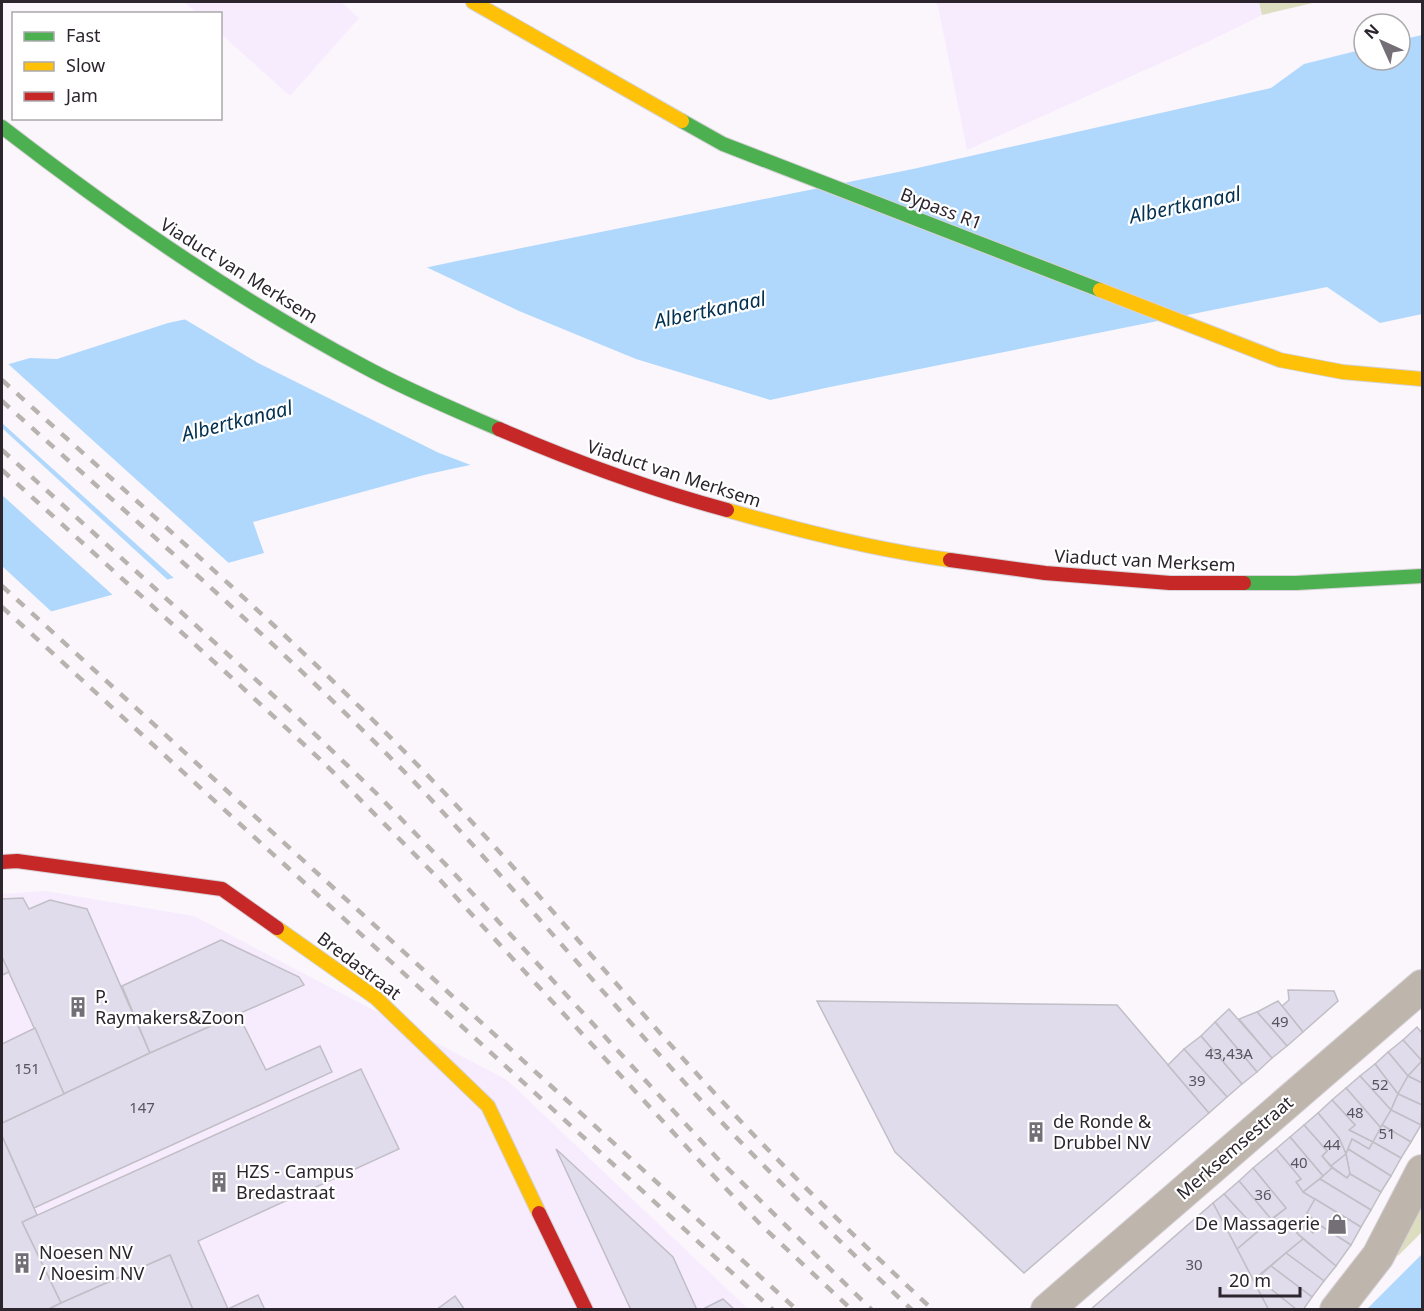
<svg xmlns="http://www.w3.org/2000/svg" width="1424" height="1311" font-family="'Noto Sans',sans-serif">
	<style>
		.built { fill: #f7ecfd }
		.green { fill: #dddec0 }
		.water { fill: #b0d8fd }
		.pier { fill: #faf6fc }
		.building { fill: #e1dcec; stroke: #c1bec6; stroke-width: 1.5 }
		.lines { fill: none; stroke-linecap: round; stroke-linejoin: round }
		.street-casing { stroke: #d5d1d6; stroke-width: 34 }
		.fast-casing { stroke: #d5d1d6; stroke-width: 16 }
		.slow-casing { stroke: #d5d1d6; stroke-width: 16 }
		.jam-casing { stroke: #d5d1d6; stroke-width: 16 }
		.street { stroke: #beb5ac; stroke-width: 32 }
		.fast { stroke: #4caf50; stroke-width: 14 }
		.slow { stroke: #ffc107; stroke-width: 14 }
		.jam { stroke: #c62828; stroke-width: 14 }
		.rail { stroke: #b9b3b0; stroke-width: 4.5; stroke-dasharray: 10 10; stroke-linecap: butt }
		.labels { text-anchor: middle; stroke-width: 4.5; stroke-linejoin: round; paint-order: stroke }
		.number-label { font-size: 15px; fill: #59535e }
		.street-label { font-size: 18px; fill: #2c252e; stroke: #fff }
		.poi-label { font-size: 18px; fill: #2c252e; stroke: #fff; text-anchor: start }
		.water-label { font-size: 20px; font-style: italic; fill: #033151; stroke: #fff }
	</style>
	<rect width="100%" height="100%" fill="#faf6fc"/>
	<!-- built -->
	<g class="built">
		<path d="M187,2H341L359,18L290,96L221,34L220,14L197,13L185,3Z"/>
		<path d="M935,2H1259L1262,15L1203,44L967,150L938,6Z"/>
		<path d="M45,891L194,916L507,1080L748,1309L2,1310V894Z"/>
	</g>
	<!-- green -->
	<g class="green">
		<path d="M1259,2H1317L1262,15Z"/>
		<path d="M1422,1197V1232L1398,1256L1393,1249Z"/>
	</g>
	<!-- water -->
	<g class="water">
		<path d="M1422,35V314L1380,323L1327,287L830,387L424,475L253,522L264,553L2,625V366L30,358L57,359L168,323L457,261L913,169L1271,88L1304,64L1364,49V60H1400V40Z"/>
		<path d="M1422,1254V1309H1367Z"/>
	</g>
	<!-- pier -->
	<g class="pier">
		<path d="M422,265L519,311L636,359L777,402L476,467L439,453L258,363L181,317Z"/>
		<path d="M6,362L231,565L176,580L2,423V363Z"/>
		<path d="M2,428L170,582L115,597L2,495Z"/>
		<path d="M2,566L54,614L2,628Z"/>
	</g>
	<!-- building -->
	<g class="building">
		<path d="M23,898L29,909L50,900L87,909L150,1053L64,1094L2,957V899Z"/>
		<path d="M221,940L299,977L304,985L150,1053L122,986Z"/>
		<path d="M2,957L9,972L2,975Z"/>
		<path d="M1288,990L1334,991L1338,1001L1303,1032L1282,1006L1289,1000Z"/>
		<path d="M817,1001L1117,1005L1209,1113L1024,1273L895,1152Z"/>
		<path d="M1278,1001L1303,1032L1287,1046L1257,1012Z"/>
		<path d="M1229,1009L1272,1058L1257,1072L1215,1022Z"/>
		<path d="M1257,1012L1287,1046L1272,1058L1239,1019Z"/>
		<path d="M238,1014L266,1070L320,1046L332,1072L34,1208L2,1136V1123L150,1053Z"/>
		<path d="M1215,1022L1257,1072L1242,1084L1201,1036Z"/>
		<path d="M1417,1027L1422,1033V1061L1403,1040Z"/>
		<path d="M35,1028L64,1094L2,1123V1044Z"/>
		<path d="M1201,1036L1242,1084L1227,1097L1184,1049Z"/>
		<path d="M1403,1040L1422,1061L1408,1076L1388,1052Z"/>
		<path d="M1184,1049L1227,1097L1209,1113L1168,1065Z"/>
		<path d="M1388,1052L1408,1076L1398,1094L1375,1064Z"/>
		<path d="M1422,1061V1083L1408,1076Z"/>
		<path d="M1375,1064L1398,1094L1391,1110L1360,1076Z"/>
		<path d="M361,1069L399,1149L198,1241L228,1309L193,1310L170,1255L61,1303L22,1222Z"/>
		<path d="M1360,1076L1391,1110L1381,1128L1346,1088Z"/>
		<path d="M1408,1076L1422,1083V1105L1398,1094Z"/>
		<path d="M1346,1088L1381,1128L1373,1142L1349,1130L1355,1125L1332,1100Z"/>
		<path d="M1398,1094L1422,1105L1421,1125L1391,1110Z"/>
		<path d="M1332,1100L1355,1125L1349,1130L1373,1142L1369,1149L1352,1139L1346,1154L1339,1138L1318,1113Z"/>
		<path d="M1391,1110L1421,1125L1411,1142L1382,1125Z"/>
		<path d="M1318,1113L1339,1138L1346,1154L1331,1166L1322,1156L1327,1151L1304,1125Z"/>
		<path d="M1304,1125L1327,1151L1322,1156L1332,1168L1323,1176L1290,1137Z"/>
		<path d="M1382,1125L1411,1142L1401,1158L1373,1142Z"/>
		<path d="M2,1136L37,1215L22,1222L61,1303L47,1310H2Z"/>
		<path d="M1290,1137L1323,1176L1303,1192L1296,1182L1301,1179L1276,1149Z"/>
		<path d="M1352,1139L1369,1149L1373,1142L1401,1158L1391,1176L1348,1149Z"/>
		<path d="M556,1149L673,1257L697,1310H631Z"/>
		<path d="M1276,1149L1301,1179L1296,1182L1303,1192L1315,1199L1307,1213L1318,1224L1313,1233L1305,1226L1297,1233L1303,1239L1253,1280L1237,1249L1286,1208L1253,1168Z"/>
		<path d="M1348,1149L1391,1176L1381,1192L1350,1174L1346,1154Z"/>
		<path d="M1346,1154L1350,1174L1347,1178L1331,1166Z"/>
		<path d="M1253,1168L1286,1208L1271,1219L1239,1181Z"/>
		<path d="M1332,1168L1347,1178L1350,1174L1381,1192L1371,1210L1320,1179Z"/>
		<path d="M1320,1179L1371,1210L1361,1227L1303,1192Z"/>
		<path d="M1239,1181L1271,1219L1258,1231L1224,1194Z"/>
		<path d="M1224,1194L1258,1231L1237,1249L1213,1203Z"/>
		<path d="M1315,1199L1361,1227L1351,1245L1318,1224L1307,1213Z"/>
		<path d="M1213,1203L1269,1310H1090Z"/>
		<path d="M1318,1224L1351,1245L1336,1266L1297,1233L1305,1226L1313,1233Z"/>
		<path d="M1303,1239L1336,1266L1324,1281L1286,1253Z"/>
		<path d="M1286,1253L1324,1281L1312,1297L1271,1266Z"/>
		<path d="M170,1255L193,1310H47L61,1303Z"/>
		<path d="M1271,1266L1312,1297L1303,1310H1297L1257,1278Z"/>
		<path d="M1257,1278L1297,1310H1269L1253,1280Z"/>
		<path d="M258,1295L265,1310H226L228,1309Z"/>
		<path d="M455,1296L465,1310H436Z"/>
		<path d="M723,1299L735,1310H701Z"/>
	</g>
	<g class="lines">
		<!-- street casing -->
		<g class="street-casing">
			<g id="street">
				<path d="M1047,1310L1422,986"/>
				<path d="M1336,1310L1378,1256L1422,1171"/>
			</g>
		</g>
		<!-- fast casing -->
		<g class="fast-casing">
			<g id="fast">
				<path d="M682,121L723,144L1100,290"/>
				<path d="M2,127C116,215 235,298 363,366C407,390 453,409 499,429"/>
				<path d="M1244,583H1296L1422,576"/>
			</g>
		</g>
		<!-- slow casing -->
		<g class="slow-casing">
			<g id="slow">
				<path d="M473,2L682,121"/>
				<path d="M1100,290L1280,360L1343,372L1422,379"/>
				<path d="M727,510C800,531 875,550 950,560"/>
				<path d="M277,928L376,998L488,1106L539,1213"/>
			</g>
		</g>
		<!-- jam casing -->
		<g class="jam-casing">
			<g id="jam">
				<path d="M499,429C573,461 649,489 727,510"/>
				<path d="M950,560L1045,573L1170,583H1244"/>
				<path d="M2,862L17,861L222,889L277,928"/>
				<path d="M539,1213L586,1310"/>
			</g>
		</g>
		<!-- street -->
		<use href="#street" class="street"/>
		<!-- fast -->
		<use href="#fast" class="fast"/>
		<!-- slow -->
		<use href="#slow" class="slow"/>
		<!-- jam -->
		<use href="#jam" class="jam"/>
		<!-- rail -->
		<g class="rail">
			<path d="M2,380C147,512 297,639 433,781C528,879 615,985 708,1086C779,1164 855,1237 933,1310"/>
			<path d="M2,401C144,529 291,654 424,792C517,891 604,995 696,1095C765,1169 838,1240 912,1310"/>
			<path d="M2,450L296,716L375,792L449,868L717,1158L872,1310"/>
			<path d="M2,470L232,678L323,762L441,881L707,1169L762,1226L852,1310"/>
			<path d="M2,586L797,1310"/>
			<path d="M2,607L773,1310"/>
		</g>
	</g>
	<!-- icons -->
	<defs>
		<g id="building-bare" transform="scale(1.62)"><path d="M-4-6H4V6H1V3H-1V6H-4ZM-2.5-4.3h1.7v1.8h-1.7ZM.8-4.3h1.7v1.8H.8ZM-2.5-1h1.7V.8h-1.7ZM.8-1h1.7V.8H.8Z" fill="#746e76" stroke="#fff" stroke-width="2.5" paint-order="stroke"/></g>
		<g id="shop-bare" transform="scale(1.62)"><path d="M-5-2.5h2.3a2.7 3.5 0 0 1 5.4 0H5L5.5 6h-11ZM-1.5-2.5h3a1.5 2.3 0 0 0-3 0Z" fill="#746e76" stroke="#fff" stroke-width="2.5" paint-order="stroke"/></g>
	</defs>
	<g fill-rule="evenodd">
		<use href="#building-bare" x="78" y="1007"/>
		<use href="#building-bare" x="1036" y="1132"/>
		<use href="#building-bare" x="219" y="1182"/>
		<use href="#shop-bare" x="1337" y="1224"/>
		<use href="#building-bare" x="22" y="1263"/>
	</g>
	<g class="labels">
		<!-- number labels -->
		<g class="number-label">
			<text x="1280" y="1027">49</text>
			<text x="1229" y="1059">43,43A</text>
			<text x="27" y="1074">151</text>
			<text x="1197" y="1086">39</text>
			<text x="1380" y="1090">52</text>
			<text x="142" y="1113">147</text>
			<text x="1355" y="1118">48</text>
			<text x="1387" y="1139">51</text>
			<text x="1332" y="1150">44</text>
			<text x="1299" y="1168">40</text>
			<text x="1263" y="1200">36</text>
			<text x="1194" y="1270">30</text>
		</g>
		<!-- street labels -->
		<g class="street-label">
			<text transform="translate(941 209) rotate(21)" y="6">Bypass R1</text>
			<text transform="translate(239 271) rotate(32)" y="6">Viaduct van Merksem</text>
			<text transform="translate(674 474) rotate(18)" y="6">Viaduct van Merksem</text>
			<text transform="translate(1145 561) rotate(3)" y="6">Viaduct van Merksem</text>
			<text transform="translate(359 966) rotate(37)" y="6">Bredastraat</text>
			<text transform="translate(1235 1148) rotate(-41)" y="6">Merksemsestraat</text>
		</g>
		<!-- poi labels -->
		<g class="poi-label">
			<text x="95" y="1003">P.<tspan x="95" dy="21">Raymakers&amp;Zoon</tspan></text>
			<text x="1053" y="1128">de Ronde &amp;<tspan x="1053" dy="21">Drubbel NV</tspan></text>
			<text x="236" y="1178">HZS - Campus<tspan x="236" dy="21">Bredastraat</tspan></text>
			<text x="1320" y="1230" text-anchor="end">De Massagerie</text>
			<text x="39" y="1259">Noesen NV<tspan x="39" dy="21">/ Noesim NV</tspan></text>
		</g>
		<!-- water labels -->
		<g class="water-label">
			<text transform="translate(1185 205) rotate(-12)" y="7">Albertkanaal</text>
			<text transform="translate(710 310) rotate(-12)" y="7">Albertkanaal</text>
			<text transform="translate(237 421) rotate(-14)" y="7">Albertkanaal</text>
		</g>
	</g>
	<!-- border -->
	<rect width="1424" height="1311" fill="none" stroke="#2c252e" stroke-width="6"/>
	<!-- legend -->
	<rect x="12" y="12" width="210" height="108" fill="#ffffff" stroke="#aba8ab" stroke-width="1.5"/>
	<rect x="24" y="32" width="30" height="9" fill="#4caf50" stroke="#aba8ab" stroke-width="1.5"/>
	<text x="66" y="42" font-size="18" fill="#2c252e">Fast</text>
	<rect x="24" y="62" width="30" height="9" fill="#ffc107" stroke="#aba8ab" stroke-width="1.5"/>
	<text x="66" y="72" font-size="18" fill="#2c252e">Slow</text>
	<rect x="24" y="92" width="30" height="9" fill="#c62828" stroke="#aba8ab" stroke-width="1.5"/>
	<text x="66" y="102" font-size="18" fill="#2c252e">Jam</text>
	<!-- north arrow -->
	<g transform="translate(1382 42) rotate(315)"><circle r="28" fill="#ffffff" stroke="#aba8ab" stroke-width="1.5"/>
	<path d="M0-4.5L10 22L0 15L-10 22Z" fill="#746e76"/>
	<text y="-9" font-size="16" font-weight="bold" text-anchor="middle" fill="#2c252e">N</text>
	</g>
	<!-- scale -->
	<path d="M1220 1287v9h80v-9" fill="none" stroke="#2c252e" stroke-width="3"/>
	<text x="1229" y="1287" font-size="18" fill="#2c252e" stroke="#ffffff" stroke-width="4.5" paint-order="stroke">20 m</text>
</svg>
